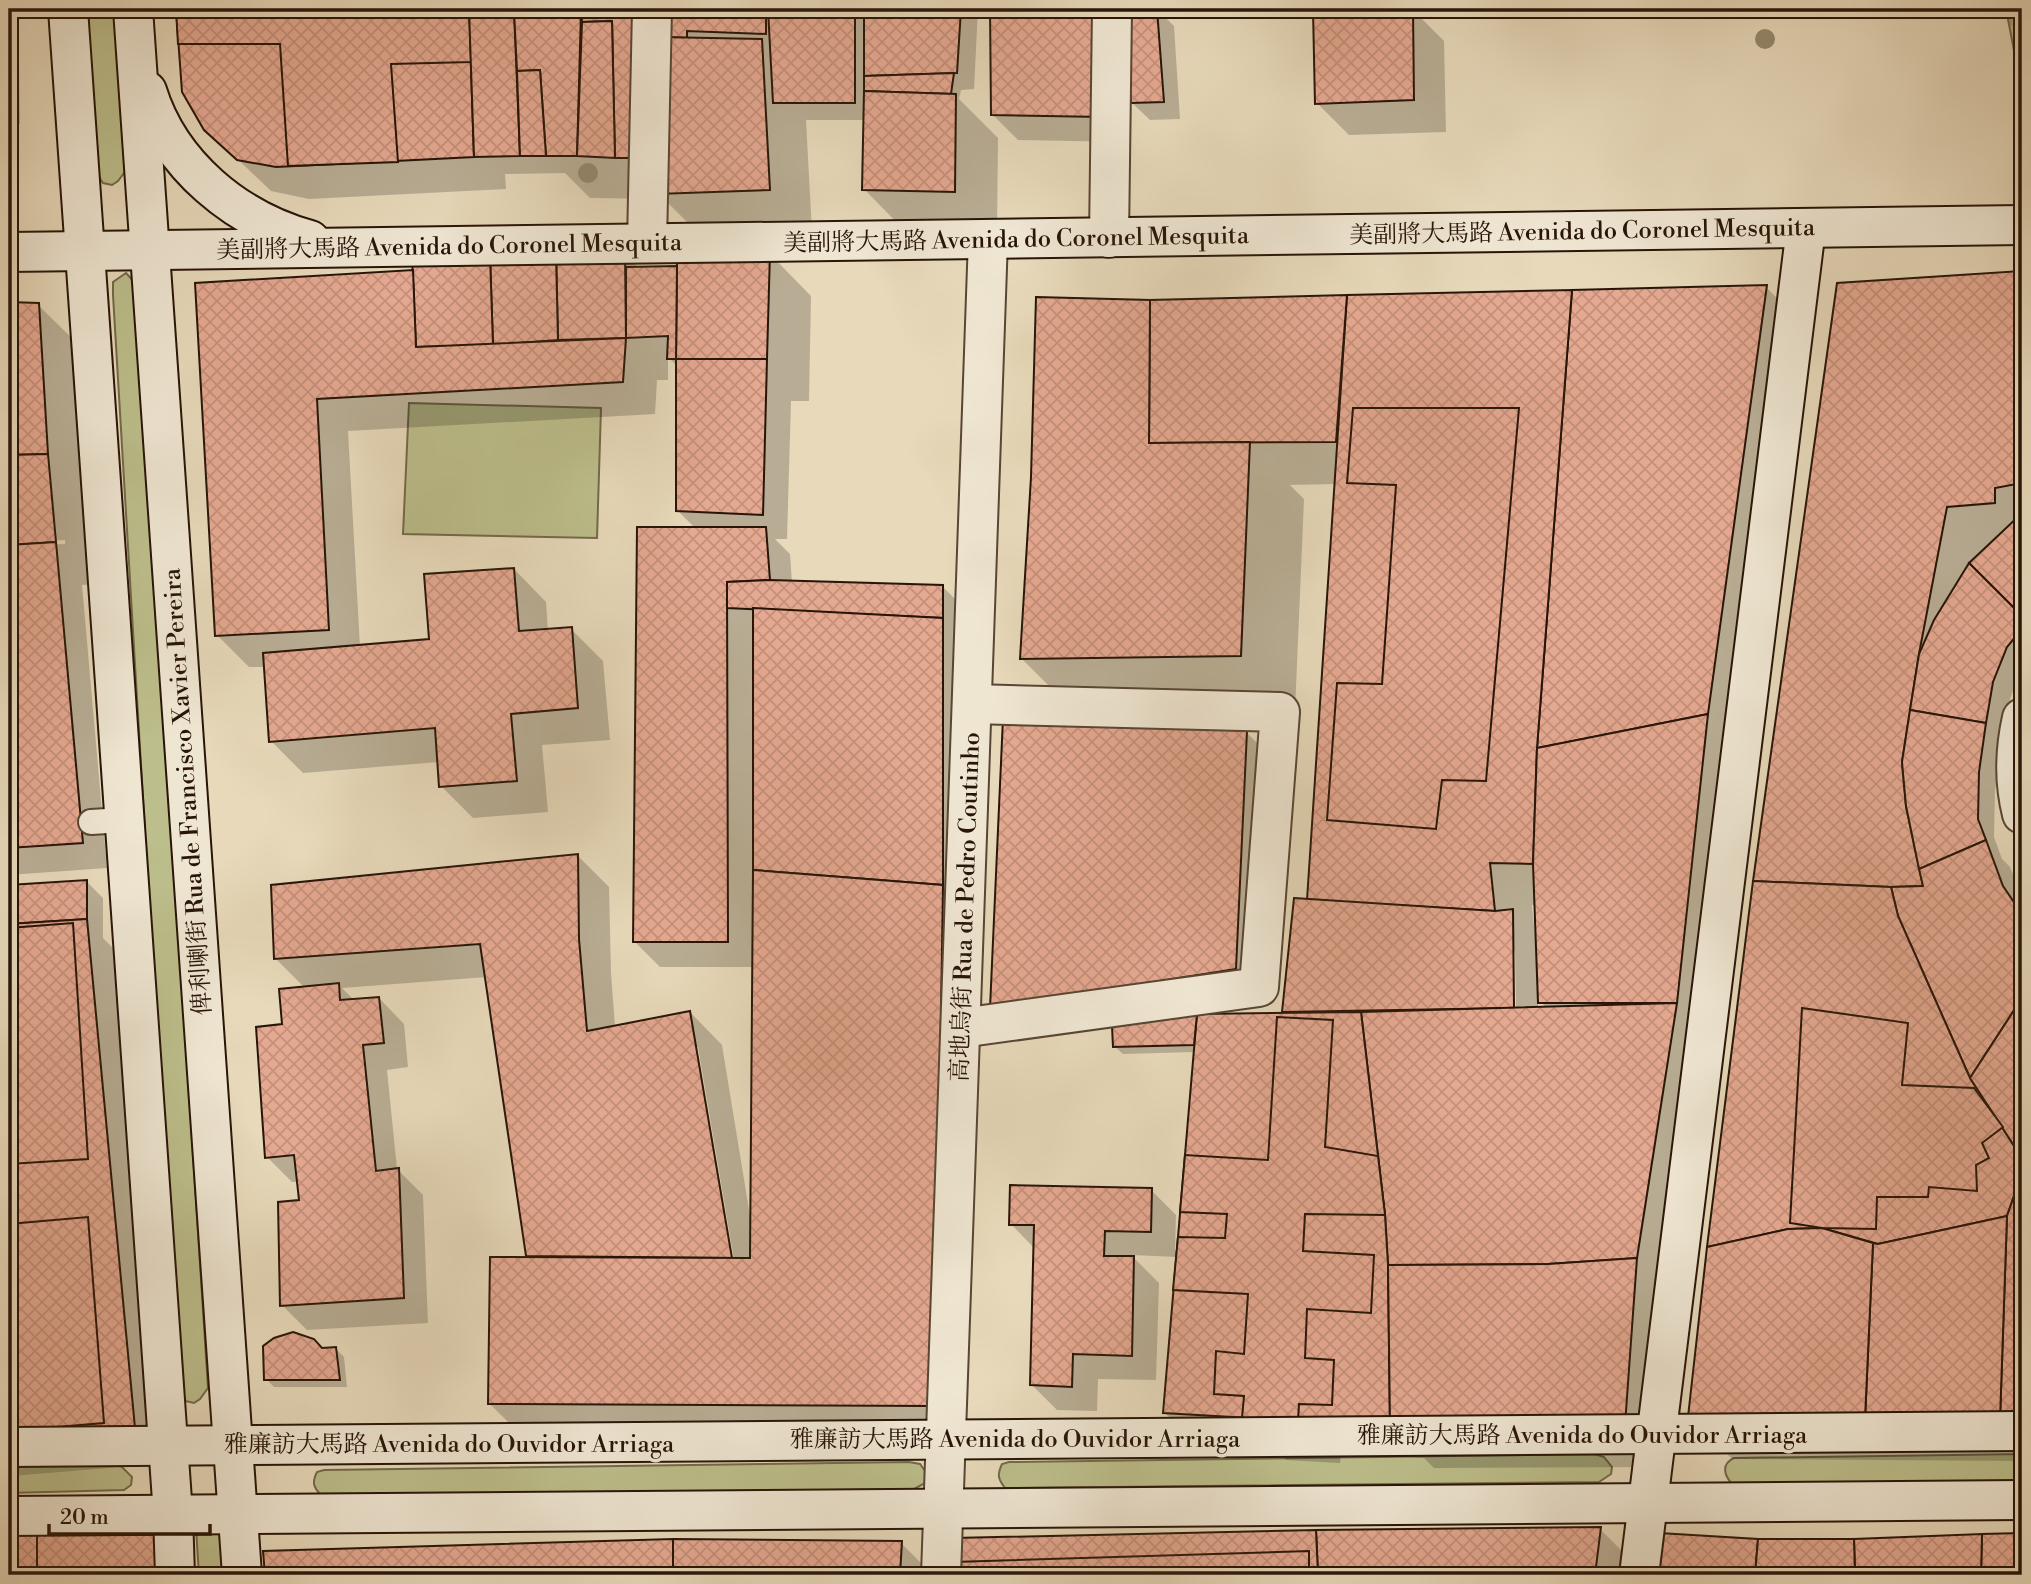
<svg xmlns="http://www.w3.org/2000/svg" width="2031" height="1584" font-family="'Libre Bodoni','Noto Serif SC',serif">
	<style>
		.grass { fill: #bcbe8b; stroke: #726a4a; stroke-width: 2 }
		.cemetery { fill: url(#cemetery-stones); stroke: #726a4a; stroke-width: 2 }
		.shadow { fill: #0003; fill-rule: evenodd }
		.building { fill: url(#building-cross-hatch); stroke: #281508; stroke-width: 2 }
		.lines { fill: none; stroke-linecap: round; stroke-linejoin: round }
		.lane-casing { stroke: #584634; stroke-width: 28 }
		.street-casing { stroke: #584634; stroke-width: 42 }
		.secondary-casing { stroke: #281508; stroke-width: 42 }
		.lane { stroke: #efe6d2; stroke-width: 24 }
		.street { stroke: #efe6d2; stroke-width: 38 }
		.secondary { stroke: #efe6d2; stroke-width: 38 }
		.tree { fill: #96896e }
		.labels { text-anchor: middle; stroke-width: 7; stroke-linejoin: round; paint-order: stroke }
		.street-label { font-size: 24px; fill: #281508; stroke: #efe6d2 }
	</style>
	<defs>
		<pattern id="cemetery-stones" width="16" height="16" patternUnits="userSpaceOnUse" patternTransform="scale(1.75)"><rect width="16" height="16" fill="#bcbe8b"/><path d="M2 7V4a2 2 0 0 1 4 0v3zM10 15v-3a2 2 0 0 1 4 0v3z" fill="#a2a276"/></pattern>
		<pattern id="building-cross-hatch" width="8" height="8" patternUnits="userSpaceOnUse" patternTransform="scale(1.75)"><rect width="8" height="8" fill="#e5a890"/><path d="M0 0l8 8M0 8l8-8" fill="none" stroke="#c4907b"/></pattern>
	</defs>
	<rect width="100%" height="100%" fill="#e7d9ba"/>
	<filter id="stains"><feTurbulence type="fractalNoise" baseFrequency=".00286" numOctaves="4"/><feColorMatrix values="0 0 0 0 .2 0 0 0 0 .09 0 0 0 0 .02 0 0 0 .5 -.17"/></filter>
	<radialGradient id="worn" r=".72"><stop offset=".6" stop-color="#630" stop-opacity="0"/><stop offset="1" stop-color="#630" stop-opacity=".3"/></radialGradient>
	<!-- grass -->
	<g class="grass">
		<path d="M85,9H116L127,169L118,181L112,185L103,183L99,177Z"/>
		<path d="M126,273L137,285L208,1388L200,1399L194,1403L185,1401L178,1386L113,295V282Z"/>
		<path d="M409,403L601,408L597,538L403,534Z"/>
		<path d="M1594,1454L1604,1457L1612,1467L1611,1474L1599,1482L1014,1488H1005C998,1479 997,1475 1002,1464L1009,1462Z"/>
		<path d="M2022,1454V1481L1732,1484C1724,1475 1721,1464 1734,1458Z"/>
		<path d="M909,1462L920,1464L928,1475L927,1482L914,1489L330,1496L321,1495C313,1487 312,1482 317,1472L324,1470Z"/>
		<path d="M113,1464L122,1467L132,1477L131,1485L124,1490L9,1493V1465Z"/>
		<path d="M220,1524L226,1575H199L196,1528Z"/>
	</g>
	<!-- cemetery -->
	<path class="cemetery" d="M2006,9H2022V92Z"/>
	<!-- shadow -->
	<g class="shadow">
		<path d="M178,9H978L974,89L961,90L959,99L998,138L997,234L906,232L864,189L865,120H806L812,232L701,236L664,199L590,198L565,173L505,174L506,189L309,199L271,191L206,129L183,92Z"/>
		<path d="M992,9H1165V17L1174,26L1180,119L1150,120L1132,103L1127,34L1126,142L1018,140L993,115Z"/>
		<path d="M1412,9L1444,41L1446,132L1349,135L1317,103Z"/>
		<path d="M9,62L19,73L20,124L9,125Z"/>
		<path d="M769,253L811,296L809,401H791L787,539H775L790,554L792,583L943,587L960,604L985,662V926L974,925L966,1437L522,1436L490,1404L528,1258L487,977L342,988L355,1001L379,998L404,1024L408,1067L387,1070L397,1169L423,1195L428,1323L307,1330L282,1305L301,1201L299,1182H292L267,1157L284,1025L305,988L276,959L577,855L609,887L611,973L615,1027L690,1012L722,1045L750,1216L754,967H660L635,942L696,529L677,510L678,367L668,357V380H657L655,414L348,431L360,647L431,641L514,569L546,602L548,631L571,629L603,661L610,740L542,745L548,812L473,818L441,786L439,762L303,773L271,741L265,667H249L217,635L197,285L415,272L625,254L640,269L676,268ZM695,1047H698L735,1266L731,1267Z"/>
		<path d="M2022,272V667L2010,699L1995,790L1994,837L2002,859L2010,867L2022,898V1461L1732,1459L1690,1416L1839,285Z"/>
		<path d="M1766,287L1808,330L1667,1467L1434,1468L1424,1458L1341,1453L1340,1463L1286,1460L1273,1447L1197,1445L1165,1413L1178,1257L1131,1255L1159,1283L1156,1380L1098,1379L1097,1411L1057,1410L1032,1385L1035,1249L1011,1224L1151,1190L1176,1215L1175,1251H1178L1195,1052L1123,1054L1114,1046L1113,1025L1024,1040L992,1008L1247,733L1279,765L1267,1001L1188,1016L1287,1015L1284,1012L1309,901L1335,484L1290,485L1304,499L1295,711L1077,714L1021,658L1150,301ZM1532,905H1536L1537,935H1535ZM1512,951H1515L1516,1016H1512ZM1538,1000L1547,1008H1538Z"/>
		<path d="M9,304L38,305L81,347L98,584L82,585L107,868L9,875V546L65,544V540L9,543Z"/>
		<path d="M86,881L103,898V938L118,953L166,1459L145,1465L12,1476L9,1472V886Z"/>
		<path d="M336,1349L344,1357L347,1387H274L266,1379L322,1350Z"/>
		<path d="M1600,1529L1643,1572L1642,1575H956Z"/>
		<path d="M9,1533L187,1575H9Z"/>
		<path d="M1982,1535H2022V1575H1657L1758,1541H1855Z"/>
		<path d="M901,1543L933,1575H266L265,1553Z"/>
	</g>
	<!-- building -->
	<g class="building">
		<path d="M176,9H469L474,157L276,167L237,160L204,130L182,92Z"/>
		<path d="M176,9H469L471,62L391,64L398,162L288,166L280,44H178Z"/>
		<path d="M469,9H514L520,156L474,157Z"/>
		<path d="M534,9H581V11L534,12Z"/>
		<path d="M581,9H644L643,158H615L612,21L582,22Z"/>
		<path d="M659,9H766V34L687,31V38L659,37Z"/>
		<path d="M768,9H855V103H773Z"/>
		<path d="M864,9H961L957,73L864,76Z"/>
		<path d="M990,9H1099L1102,117L991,115Z"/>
		<path d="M1123,9H1157L1164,102L1131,103Z"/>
		<path d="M1413,9L1414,100L1315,104L1313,10Z"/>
		<path d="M514,11H581L577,156H546L540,70L517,71Z"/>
		<path d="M612,21L615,158L577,156L582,22Z"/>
		<path d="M659,37L762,39L770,190L657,194Z"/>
		<path d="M540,70L546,156H520L517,71Z"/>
		<path d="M954,73L951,94L864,91V76Z"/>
		<path d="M864,91L956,94L955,192L862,190Z"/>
		<path d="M625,252L626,338L558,340L556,253Z"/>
		<path d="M770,252L767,359H676L677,254Z"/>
		<path d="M556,253L558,340L493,345L490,256Z"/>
		<path d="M412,256H490L493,345L416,347Z"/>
		<path d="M677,266L676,359H667L668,336L626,338V267Z"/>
		<path d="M413,270L416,347L626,338L623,382L317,399L329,630L215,636L195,283Z"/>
		<path d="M2021,271L2022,483L1995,488V503L1947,507L1919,654L1902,762L1906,806L1923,886L1891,887L1753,881L1837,283Z"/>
		<path d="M1767,285L1708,714L1537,748L1572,290Z"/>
		<path d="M1572,290L1537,748L1533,864L1490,863L1495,911L1307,900L1347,295Z"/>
		<path d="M1347,295L1336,442L1149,443L1150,300Z"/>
		<path d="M1036,297L1150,300L1149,443L1250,442L1241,656L1020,659L1031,477Z"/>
		<path d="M9,302L39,303L48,454L9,455Z"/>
		<path d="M676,359H767L763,515L676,511Z"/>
		<path d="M1353,408H1519L1486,781L1442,780L1436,829L1327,820L1337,683L1382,684L1396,485L1347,483Z"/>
		<path d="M48,454L56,542L9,545V455Z"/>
		<path d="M2022,513V616L1969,563Z"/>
		<path d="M637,527H766L770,580L727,582L728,942H633Z"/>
		<path d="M56,542L83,843L9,848V545Z"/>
		<path d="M1969,563L2022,616V629L2007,647L1993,682L1986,723L1910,710L1919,654L1934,620Z"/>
		<path d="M514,568L519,631L572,627L578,708L511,714L517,781L439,787L435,728L269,742L263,653L429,639L424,574Z"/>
		<path d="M770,580L943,585V618L727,608V582Z"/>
		<path d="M753,608L943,618V885L753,870Z"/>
		<path d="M1910,710L1986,723L1979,772L1978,819L1986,840L1919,869L1906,806L1902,762Z"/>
		<path d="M1708,714L1677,1003H1538L1533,864L1537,748Z"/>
		<path d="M1003,718L1247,731L1236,969L990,1008Z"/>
		<path d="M1986,840L2003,886L2022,914V998L1970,1078L1898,916L1891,887L1923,886L1919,869Z"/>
		<path d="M578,854L579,939L587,1031L690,1011L732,1258L526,1256L480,944L274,959L271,885Z"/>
		<path d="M753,870L943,885L935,1406L488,1404L490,1257L750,1258Z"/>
		<path d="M87,880V919L9,924V885Z"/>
		<path d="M1753,881L1891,887L1898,916L1970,1078L2022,1158V1180L2019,1182L2007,1216L1878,1244L1822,1228L1788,1229L1707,1247Z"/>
		<path d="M1294,898L1495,911L1513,909L1514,1008L1282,1012Z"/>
		<path d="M87,919L135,1428L9,1433V924Z"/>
		<path d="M73,923L88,1159L9,1164V928Z"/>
		<path d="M339,983L340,1000L379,997L384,1043L363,1045L376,1171L399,1168L404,1298L280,1306L278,1202L299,1200L294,1155L265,1158L256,1027L282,1024L279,989Z"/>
		<path d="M2022,998V1158L1970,1078Z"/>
		<path d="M1677,1003L1637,1258L1548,1264L1388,1265L1385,1215L1361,1012Z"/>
		<path d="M1802,1008L1908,1023L1902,1085L1974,1088L2003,1127L1982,1143L1989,1158L1976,1165L1977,1191L1929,1187L1928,1197H1877L1876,1229L1822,1228L1790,1223Z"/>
		<path d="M1361,1012L1385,1215L1388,1265L1390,1426L1163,1413L1197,1014Z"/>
		<path d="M1197,1014L1194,1045L1113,1047L1112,1026Z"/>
		<path d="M1277,1017L1333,1020L1325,1147L1378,1156L1385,1215L1305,1214L1303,1251L1374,1255L1371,1313L1307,1309L1305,1358L1334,1360L1332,1405L1299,1404L1298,1421L1242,1418L1244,1396L1214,1394L1216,1351L1244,1354L1248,1294L1173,1290L1178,1237L1225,1238L1227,1214L1180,1212L1185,1155L1268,1160Z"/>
		<path d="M2022,1180V1420H2000L2007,1216L2019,1182Z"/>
		<path d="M1010,1185L1152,1188L1151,1232L1105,1231L1104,1256H1134L1132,1356L1073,1354L1072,1387L1030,1385L1034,1225H1009Z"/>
		<path d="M2007,1216L2000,1420L1865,1419L1873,1243L1878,1244Z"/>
		<path d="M88,1217L104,1423L9,1431V1224Z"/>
		<path d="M1822,1228L1873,1243L1865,1419L1688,1417L1707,1247L1788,1229Z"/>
		<path d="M1637,1258L1625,1425L1390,1426L1388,1265L1548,1264Z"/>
		<path d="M293,1332L314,1339L322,1348L336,1347L340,1380H264L263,1346L274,1338Z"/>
		<path d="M1601,1527L1595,1575H1318L1316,1530Z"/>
		<path d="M162,1528L164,1575H37V1531Z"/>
		<path d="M1316,1530L1318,1575H954V1538Z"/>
		<path d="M37,1531V1575H9V1532Z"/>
		<path d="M1659,1533L1758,1539L1755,1575H1656Z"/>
		<path d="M2022,1533V1575H1981L1982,1534Z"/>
		<path d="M1982,1534L1981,1575H1855L1854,1539Z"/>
		<path d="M673,1539V1575H265L263,1551Z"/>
		<path d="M673,1539L902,1541L900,1575H673Z"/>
		<path d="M1758,1539H1854L1855,1575H1755Z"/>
		<path d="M1309,1551V1575H954V1562Z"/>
		<path d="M680,1573L787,1575H680Z"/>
	</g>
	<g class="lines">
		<!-- lane casing -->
		<g class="lane-casing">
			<path id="lane" d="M91,822L124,820"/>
		</g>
		<!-- street casing -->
		<g class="street-casing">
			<g id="street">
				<path d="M1109,238L1112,9"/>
				<path d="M647,243L652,9"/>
				<path d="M2022,718C2015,749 2014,783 2022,814"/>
				<path d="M961,1028L1259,987L1280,712L972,704"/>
				<path d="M941,1575L988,239"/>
			</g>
		</g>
		<!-- secondary casing -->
		<g class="secondary-casing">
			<g id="secondary">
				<path d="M68,9L173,1515L175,1575"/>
				<path d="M133,9L242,1575"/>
				<path d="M147,91C170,166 237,220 310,240"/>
				<path d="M9,252L2022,225"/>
				<path d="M9,1447L2022,1431"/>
				<path d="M9,1516L2022,1500"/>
				<path d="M1639,1575L1806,228"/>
			</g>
		</g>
		<!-- lane -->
		<use href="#lane" class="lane"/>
		<!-- street -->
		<use href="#street" class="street"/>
		<!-- secondary -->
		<use href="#secondary" class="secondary"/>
	</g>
	<!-- trees -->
	<g class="tree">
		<circle cx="1765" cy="39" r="10"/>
		<circle cx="588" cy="173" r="10"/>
	</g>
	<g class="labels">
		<!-- street labels -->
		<g class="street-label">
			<text transform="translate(1582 231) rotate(-1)" y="8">美副將大馬路 Avenida do Coronel Mesquita</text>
			<text transform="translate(1016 239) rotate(-1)" y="8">美副將大馬路 Avenida do Coronel Mesquita</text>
			<text transform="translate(449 246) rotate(-1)" y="8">美副將大馬路 Avenida do Coronel Mesquita</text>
			<text transform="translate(187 792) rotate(-94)" y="8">俾利喇街 Rua de Francisco Xavier Pereira</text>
			<text transform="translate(965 907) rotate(-88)" y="8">高地烏街 Rua de Pedro Coutinho</text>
			<text x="1582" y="1443">雅廉訪大馬路 Avenida do Ouvidor Arriaga</text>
			<text x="1015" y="1447">雅廉訪大馬路 Avenida do Ouvidor Arriaga</text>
			<text x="449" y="1452">雅廉訪大馬路 Avenida do Ouvidor Arriaga</text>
		</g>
	</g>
	<!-- margin -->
	<rect width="2031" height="1584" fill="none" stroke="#e7d9ba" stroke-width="35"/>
	<rect x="10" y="10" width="2010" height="1563" fill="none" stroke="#281508" stroke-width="3.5"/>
	<rect x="18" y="18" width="1996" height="1549" fill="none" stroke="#281508" stroke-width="2"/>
	<!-- scale -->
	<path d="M49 1524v10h161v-10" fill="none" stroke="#281508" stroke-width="3.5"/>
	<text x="60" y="1524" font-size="21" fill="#281508" stroke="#efe6d2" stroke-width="5" paint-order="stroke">20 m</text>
	<rect width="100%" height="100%" filter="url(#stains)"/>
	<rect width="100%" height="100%" fill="url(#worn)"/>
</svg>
